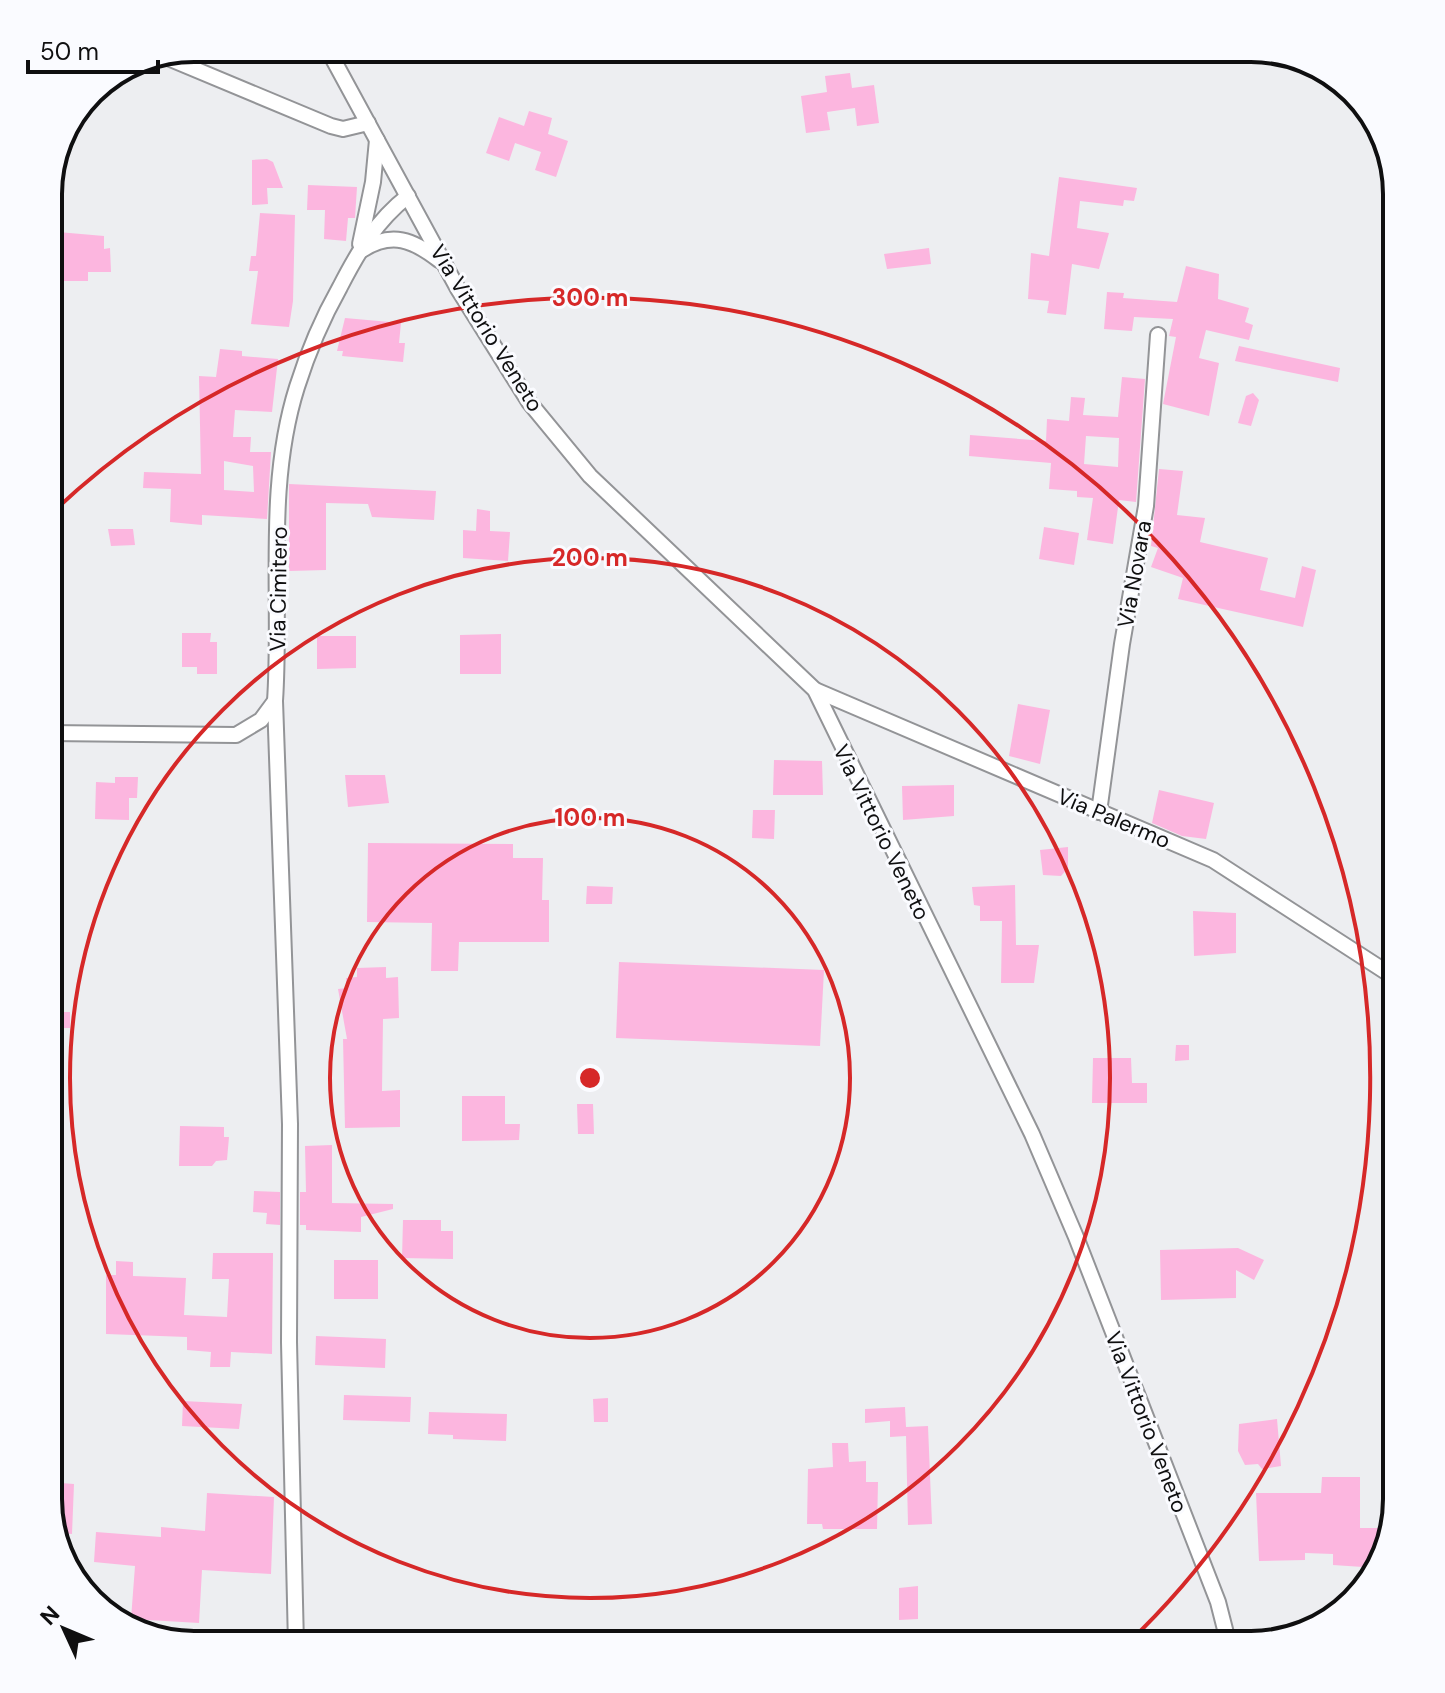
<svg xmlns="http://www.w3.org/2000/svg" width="1445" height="1693" font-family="'DM Sans',sans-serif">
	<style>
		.building { fill: #fcb6df; fill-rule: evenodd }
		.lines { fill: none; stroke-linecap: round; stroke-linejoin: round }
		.street-casing { stroke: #939497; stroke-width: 18 }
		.street { stroke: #fff; stroke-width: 14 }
		.ring { fill: none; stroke: #d62828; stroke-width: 4 }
		.labels { text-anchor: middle; stroke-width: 6; stroke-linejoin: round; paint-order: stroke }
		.street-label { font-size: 22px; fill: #0f0f10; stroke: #fafbff }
		.rim { fill: none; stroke: #0f0f10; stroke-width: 4 }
		.centre { fill: #d62828; stroke: #fafbff; stroke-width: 4 }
		.ring-label { font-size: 24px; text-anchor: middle; font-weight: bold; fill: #d62828; stroke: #fafbff; stroke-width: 6; stroke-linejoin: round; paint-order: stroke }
	</style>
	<rect width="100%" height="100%" fill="#edeef1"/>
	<!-- building -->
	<g class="building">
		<path d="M850,73L852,88L874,85L879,123L857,126L855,108L827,112L830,130L806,133L801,96L827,92L825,76Z"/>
		<path d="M529,111L552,118L548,134L568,141L556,177L535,170L541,152L515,143L509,161L486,153L499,117L524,126Z"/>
		<path d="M267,159L273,162L283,188H267L268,204L252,205V160Z"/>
		<path d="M1059,177L1137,188L1134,201L1124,200L1123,206L1080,201L1077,228L1109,233L1099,269L1072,264L1066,315L1047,313L1049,301L1028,299L1031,253L1049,256Z"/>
		<path d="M308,185L357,187L355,218H348L346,241L324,239L325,210H307Z"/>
		<path d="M260,213L295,215L293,301L289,327L251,324L258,271H249L251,256H256Z"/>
		<path d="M58,232L104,236V249L110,248L111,272H88V281H57Z"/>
		<path d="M929,248L931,264L887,269L884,254Z"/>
		<path d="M1186,266L1219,274L1218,299L1249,308L1245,322L1253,325L1249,340L1206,330L1199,358L1219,363L1209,416L1163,404L1176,337L1169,336L1173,319L1134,317L1132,331L1104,329L1107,292L1124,293L1123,298L1177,302Z"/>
		<path d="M345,318L401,323L399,343H405L403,362L342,356L343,351H337Z"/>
		<path d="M1239,346L1340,368L1338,382L1235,361Z"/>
		<path d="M220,349L242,351V356L278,359L272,412L235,410L233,437H251L250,452H271L267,519L202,515V525L170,522L171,489L143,488L144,472L201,474L199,376L216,377ZM224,461L253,466L254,492L224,490Z"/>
		<path d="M1122,377L1145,379L1136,502L1119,500L1113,544L1087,540L1093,498L1077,497V491L1049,489L1051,463L969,456L970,435L1046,441L1047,419L1069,421L1071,397L1085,398L1083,415L1118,417ZM1086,436L1119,438L1118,467L1084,464Z"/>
		<path d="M1253,393L1259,400L1251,426L1238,423L1246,396Z"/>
		<path d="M1159,469L1183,471L1177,515L1205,518L1200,542L1268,558L1260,590L1295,598L1302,566L1316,570L1303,627L1178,599L1183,578L1151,567L1158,548L1151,546Z"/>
		<path d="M289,484L436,491L434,520L372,517L368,504L326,503V570L289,571Z"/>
		<path d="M477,509L490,511V531L510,532L508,561L463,558V530L476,531Z"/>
		<path d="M1044,527L1079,533L1074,565L1039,559Z"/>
		<path d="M108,529H133L135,545L111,546Z"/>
		<path d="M182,633H211L210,642H217V674H197V667H182Z"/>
		<path d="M501,634V674H460V635Z"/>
		<path d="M317,636H356V668L317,669Z"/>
		<path d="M1018,704L1050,710L1040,764L1009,756Z"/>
		<path d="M774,760L822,761L823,795H773Z"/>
		<path d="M345,775H385L389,803L348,807Z"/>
		<path d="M115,777H138L137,798H129V820L95,819L96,782L115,783Z"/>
		<path d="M954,785V816L903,820L902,786Z"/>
		<path d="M1159,790L1214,803L1206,839L1182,836L1152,823Z"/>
		<path d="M753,810H775L774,839L752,838Z"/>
		<path d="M368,843L513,844V858H543L542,900H549V942H459L458,971H431L432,923L367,922Z"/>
		<path d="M1068,847V868L1061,876L1043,875L1040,850Z"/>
		<path d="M1015,885L1016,945H1039L1034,983H1001L1002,921H980V906L974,905L972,887Z"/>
		<path d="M587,886L613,887L612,904H586Z"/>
		<path d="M1193,911L1236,913V953L1194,956Z"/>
		<path d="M48,916H63L60,991H48Z"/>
		<path d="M619,962L824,970L820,1046L616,1038Z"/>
		<path d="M386,967V978L398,977L399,1018L383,1019L382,1091L400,1090V1127L345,1128L343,1039H347L338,989L347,988L346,978L357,977V968Z"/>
		<rect x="48" y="1012" width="22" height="16"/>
		<path d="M1176,1045H1189V1060L1175,1061Z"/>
		<path d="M1093,1058H1131L1132,1083H1147V1103H1092Z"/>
		<path d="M462,1096H505V1124H520L519,1140L462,1141Z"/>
		<path d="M577,1104H593L594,1134H578Z"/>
		<path d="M180,1126L224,1127V1137H229L227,1160L216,1161L212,1166H179Z"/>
		<path d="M332,1145V1203L393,1204V1209L361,1217V1232L306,1230V1225H300V1192H306L305,1146Z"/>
		<path d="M254,1191L280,1192V1225L266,1224L267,1213L253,1212Z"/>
		<path d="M403,1220H441V1231H453V1259L402,1258Z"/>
		<path d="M1238,1248L1264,1260L1254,1280L1236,1270V1298L1161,1300L1160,1250Z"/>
		<path d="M213,1253H273L272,1354L231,1352L230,1367H210L211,1352L187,1350V1337L106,1334V1275H116V1261L133,1262V1276L186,1278L184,1315L227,1317L229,1279H212Z"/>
		<rect x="334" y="1260" width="44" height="39"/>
		<path d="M316,1336L386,1339L385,1368L315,1365Z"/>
		<path d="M344,1395L411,1397L410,1422L343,1420Z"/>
		<path d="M608,1398V1422H594L593,1399Z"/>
		<path d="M183,1401L242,1404L239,1429L182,1426Z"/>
		<path d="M905,1407L906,1427L928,1426L932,1524L908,1525L906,1436L890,1437V1421L865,1423V1409Z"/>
		<path d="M429,1412L507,1414L506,1441L453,1439V1435L428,1434Z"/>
		<path d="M1277,1419L1281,1466L1262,1469L1258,1464L1245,1465L1238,1451L1239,1424Z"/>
		<path d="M832,1443H848L849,1462L866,1461V1482H878L877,1529H823L822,1524H807L808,1469L833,1467Z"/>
		<path d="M1322,1477H1360V1528H1390L1378,1568L1333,1565V1554L1305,1553V1560L1259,1561L1256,1493H1321Z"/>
		<path d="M48,1482L74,1484L72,1534L60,1533L48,1499Z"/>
		<path d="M207,1493L274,1497L271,1574L202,1570L199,1623L131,1619L135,1566L94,1562L96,1532L161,1537V1527L205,1531Z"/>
		<path d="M918,1586V1619L899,1620V1588Z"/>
	</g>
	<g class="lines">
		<!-- street casing -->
		<g class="street-casing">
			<g id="street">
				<path d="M327,48L458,289L529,402L590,476L815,690L1032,1134L1076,1237L1218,1602L1229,1645"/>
				<path d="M168,58L331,126L343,129L368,123"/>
				<path d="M360,244L373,182L377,140"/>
				<path d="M362,250C392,231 413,240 439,260"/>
				<path d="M815,690L1213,860L1397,979"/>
				<path d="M275,701L290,1124L289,1342L296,1645"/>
				<path d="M48,733L236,735L261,720L275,701C282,598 265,488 297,387C308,352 322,319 340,287C358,252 376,221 408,196"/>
				<path d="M1099,812L1122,644L1146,506L1158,335"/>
			</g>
		</g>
		<!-- street -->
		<use href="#street" class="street"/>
	</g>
	<!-- distance rings -->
	<g class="ring">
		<circle cx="590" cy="1078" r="260"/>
		<circle cx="590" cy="1078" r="520"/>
		<path d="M53 512A780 780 0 1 1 1127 1644"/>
	</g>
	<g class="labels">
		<!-- street labels -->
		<g class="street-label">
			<text transform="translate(487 328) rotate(58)" y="8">Via Vittorio Veneto</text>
			<text transform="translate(1134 574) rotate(-80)" y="8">Via Novara</text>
			<text transform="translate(278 589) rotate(-89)" y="8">Via Cimitero</text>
			<text transform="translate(1114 818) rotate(23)" y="8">Via Palermo</text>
			<text transform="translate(882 832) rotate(64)" y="8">Via Vittorio Veneto</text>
			<text transform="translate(1147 1422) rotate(69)" y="8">Via Vittorio Veneto</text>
		</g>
	</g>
	<!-- crop -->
	<path d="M0 0H1445V1693H0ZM194 62H1251A132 132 0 0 1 1383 194V1499A132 132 0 0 1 1251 1631H194A132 132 0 0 1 62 1499V194A132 132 0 0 1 194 62Z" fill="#fafbff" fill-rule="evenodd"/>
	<path class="rim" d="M194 62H1251A132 132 0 0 1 1383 194V1499A132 132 0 0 1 1251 1631H194A132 132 0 0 1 62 1499V194A132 132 0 0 1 194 62Z"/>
	<circle cx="590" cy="1078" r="12" class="centre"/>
	<g class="ring-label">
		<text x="590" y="306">300 m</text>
		<text x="590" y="566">200 m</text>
		<text x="590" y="826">100 m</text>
	</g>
	<!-- north arrow -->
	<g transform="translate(64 1629) rotate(314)" stroke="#fafbff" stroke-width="6" paint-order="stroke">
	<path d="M0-6L14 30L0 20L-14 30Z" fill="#0f0f10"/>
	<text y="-12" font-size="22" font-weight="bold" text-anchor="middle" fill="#0f0f10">N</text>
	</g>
	<!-- scale -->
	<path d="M28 60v12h130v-12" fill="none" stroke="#0f0f10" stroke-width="4"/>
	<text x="40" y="60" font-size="24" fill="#0f0f10" stroke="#fafbff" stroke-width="6" paint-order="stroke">50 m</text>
</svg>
